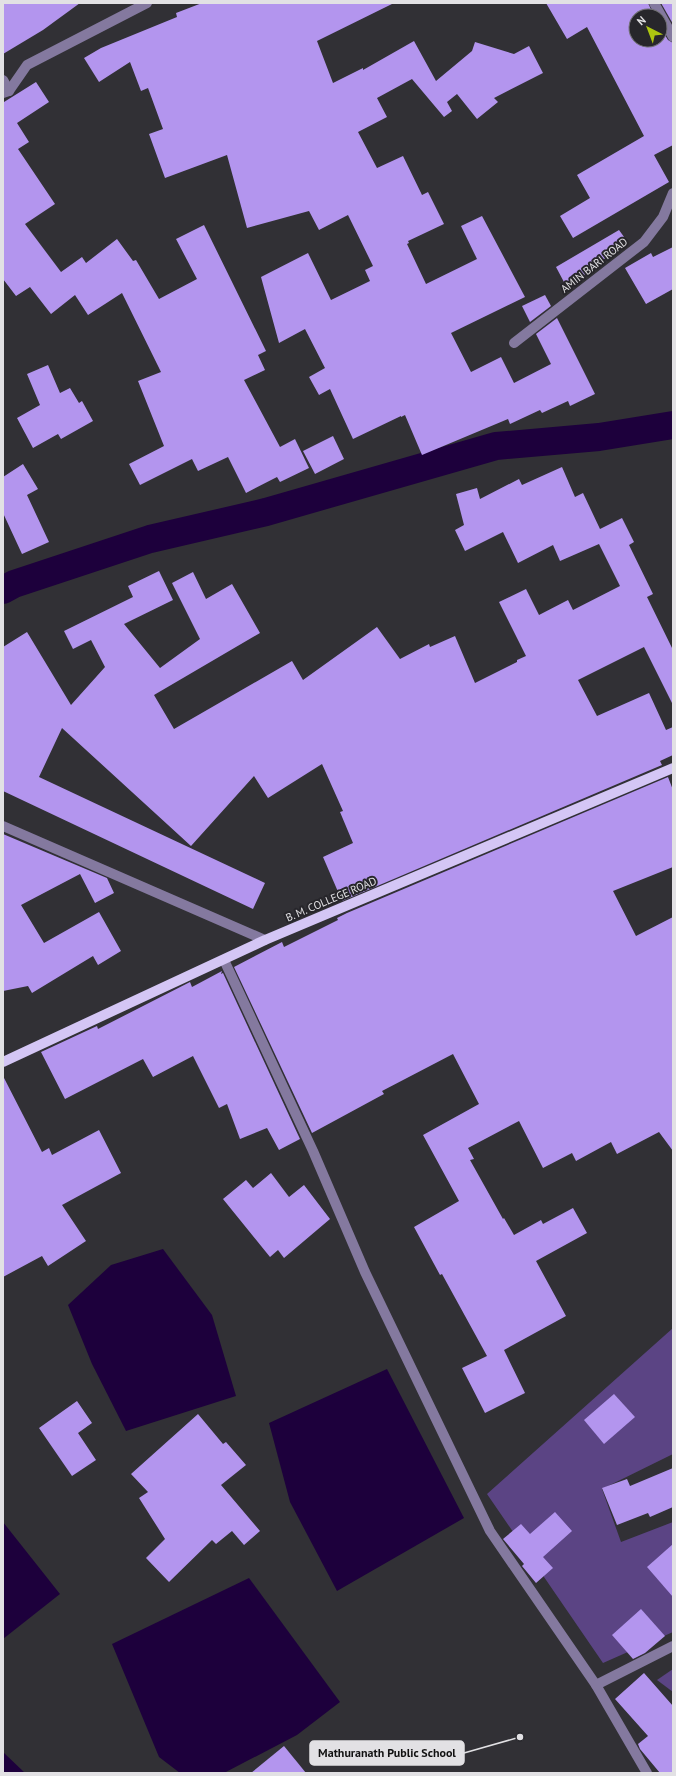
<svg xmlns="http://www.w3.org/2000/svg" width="676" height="1776" font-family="'PT Sans',sans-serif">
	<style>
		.green { fill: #5b4484 }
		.water { fill: #1d003c }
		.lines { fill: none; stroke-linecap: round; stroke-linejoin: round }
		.canal { stroke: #1d003c; stroke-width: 28 }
		.building { fill: #b395ee }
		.minor { stroke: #84799f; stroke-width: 10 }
		.major { stroke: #d4c6f5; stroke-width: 10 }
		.labels { text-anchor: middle; stroke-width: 4; stroke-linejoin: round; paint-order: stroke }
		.street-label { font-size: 11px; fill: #e2e1e4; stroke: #27262b }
		.leader { fill: none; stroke: #e2e1e4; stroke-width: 1.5 }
		.callout-dot { fill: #e2e1e4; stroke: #27262b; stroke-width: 1.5 }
		.callout { fill: #e2e1e4; stroke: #e2e1e4; stroke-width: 1.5 }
		.callout-label { font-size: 12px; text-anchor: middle; font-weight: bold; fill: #111 }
	</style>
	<rect width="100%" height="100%" fill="#313035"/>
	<!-- green -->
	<g class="green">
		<path d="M673,1328V1454L602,1489L621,1542L673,1522V1632L603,1663L487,1494Z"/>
		<path d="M673,1669V1692L657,1680Z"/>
	</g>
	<!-- water -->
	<g class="water">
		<path d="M163,1249L212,1315L236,1396L126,1431L92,1364L68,1305L111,1265Z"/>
		<path d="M387,1369L464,1518L337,1591L290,1502L269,1423Z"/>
		<path d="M3,1522L60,1594L3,1639Z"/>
		<path d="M249,1578L340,1702L297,1735L224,1773H180L159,1757L112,1644Z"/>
		<path d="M3,1752L25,1773H3Z"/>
	</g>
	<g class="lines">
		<!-- canal -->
		<path class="canal" d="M3,590L14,584L150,539L266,512L496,446L599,437L673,425"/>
	</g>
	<!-- building -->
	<g class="building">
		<path d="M3,3H80L43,30L3,54Z"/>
		<path d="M202,3H394L317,41L333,83L363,68V70L414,41L436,81L472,51L475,42L514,54L529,46L543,73L494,98L498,102L477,119L457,94L447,102L452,111L444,117L412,79L377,98L387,117L358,132L377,168L403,156L422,195L428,192L444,224L408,241L409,243L407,244L426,284L477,259L461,226L482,216L525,297L451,333L471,372L501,357L514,383L551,364L536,334L557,318L595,394L570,406L568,401L542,413L540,410L510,424L508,419L422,455L405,415L401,417V416L353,439L330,389L319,395L309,377L325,368L305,329L279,343L261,277L308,253L331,300L370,281L365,270L373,266L348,215L319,230L309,211L247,228L227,155L165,178L149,134L163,129L148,88L141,91L130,62L99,82L84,58L101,48L177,17L176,13Z"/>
		<path d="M546,3H648L654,16H636V40H660V27L668,40L673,43V145L654,155L669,182L573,238L560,216L590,198L577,175L644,136L587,27L567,39Z"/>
		<path d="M661,3H673V24Z"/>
		<path d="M36,82L49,102L17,123L29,142L18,149L55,204L25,224L61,272L82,257L86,263L117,239L133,261L136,260L159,299L197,279L176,239L204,225L266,351L258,355L265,370L244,380L280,447L295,439L309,468L280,482L277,477L246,493L228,457L198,471L192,459L140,485L129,464L164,446L138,381L161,372L122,293L88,315L75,295L51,314L30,287L16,296L3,279V101L4,102Z"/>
		<path d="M619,230L627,241L584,275L585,278L565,284L556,267Z"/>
		<path d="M673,247V289L646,304L625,268L651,253L653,257Z"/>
		<path d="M545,295L551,306L530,322L522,306Z"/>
		<path d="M48,365L60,393L70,388L79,403L82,401L93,421L61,439L58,434L33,448L17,418L40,405L27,374Z"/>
		<path d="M333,436L344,459L315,474L303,451Z"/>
		<path d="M23,464L38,489L27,495L49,542L22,554L3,513V477Z"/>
		<path d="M562,467L575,497L583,493L600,529L622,518L634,542L629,545L653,594L647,597L673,650V705L644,647L578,680L597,716L649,693L666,730L673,727V755L660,761L662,765L342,901L323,857L353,843L340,812L343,811L322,764L268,798L254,776L191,846L62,728L39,777L265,883L253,909L3,791V647L27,632L71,705L105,667L91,640L73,649L64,631L133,597L128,586L159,571L173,600L124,624L160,668L200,639L172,583L193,572L206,599L232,584L260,633L154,695L174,729L292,661L303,680L377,627L400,659L429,644L430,647L455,636L475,683L517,662V660L526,656L499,602L526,589L539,615L568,600L573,610L620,586L599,544L560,561L553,545L518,563L503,532L465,551L455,530L464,525L456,494L477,488L480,499L519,479L522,485Z"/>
		<path d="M668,777L673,790V867L613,891L636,936L673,917V1151L659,1132L617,1154L611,1142L576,1161L572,1153L543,1168L519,1121L468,1148L474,1159L470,1160L503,1219L504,1218L514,1235L541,1220L543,1224L573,1208L587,1233L536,1261L566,1316L504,1350L525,1393L485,1413L462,1368L487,1356L442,1274L440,1275L414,1227L459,1201L423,1135L479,1104L453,1054L382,1091L384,1094L312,1133L234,967L282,942L284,947L338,920L337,918L347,913Z"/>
		<path d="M3,834L107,878L114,893L95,903L80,874L21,905L44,943L99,912L121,951L98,965L93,956L32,993L28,986L3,991Z"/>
		<path d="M222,971L221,974L223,973L300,1139L279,1150L267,1128L240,1139L227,1104L219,1108L193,1056L153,1077L143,1059L65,1099L41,1052L97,1026L98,1029L190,982L192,987Z"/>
		<path d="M3,1076L42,1152L49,1148L52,1155L99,1130L121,1173L62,1205L86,1241L48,1266L42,1256L3,1277Z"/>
		<path d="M271,1173L289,1197L304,1185L330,1219L284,1258L278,1250L270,1257L223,1199L246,1180L253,1188Z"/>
		<path d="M614,1394L635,1417L604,1444L584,1420Z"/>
		<path d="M77,1401L92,1423L78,1433L96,1460L72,1476L39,1428Z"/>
		<path d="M198,1414L223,1444L226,1442L246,1465L221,1485L260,1531L244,1545L232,1531L216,1544L212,1540L169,1582L146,1558L165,1539L139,1498L148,1492L131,1474Z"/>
		<path d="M673,1468V1507L650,1517L648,1513L617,1525L602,1488L627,1479L630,1486Z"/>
		<path d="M555,1512L572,1531L543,1557L553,1568L536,1583L522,1566L524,1564L503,1539L521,1524L530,1534Z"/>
		<path d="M673,1544V1597L647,1567Z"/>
		<path d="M641,1609L665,1636L645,1653L633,1659L612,1635Z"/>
		<path d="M644,1673L673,1706V1773H660L640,1749L638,1744L648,1736L615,1699Z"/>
		<path d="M284,1746L306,1773H251Z"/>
	</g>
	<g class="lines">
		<!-- minor -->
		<g class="minor">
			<path d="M654,3L673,37"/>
			<path d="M3,80L9,91"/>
			<path d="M3,93L9,91L27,65L147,3"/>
			<path d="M514,343L644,242L663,217L673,193"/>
			<path d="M3,826L265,940"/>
			<path d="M224,960L313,1151L365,1272L490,1531L596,1685L647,1773"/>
			<path d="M596,1685L673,1646"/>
		</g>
		<!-- major -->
		<path class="major" d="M3,1062L265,940L673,768"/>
	</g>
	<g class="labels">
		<!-- street labels -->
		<g class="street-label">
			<text transform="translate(594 265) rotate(-38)" y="4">AMIN BARI ROAD</text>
			<text transform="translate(331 899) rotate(-23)" y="4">B. M. COLLEGE ROAD</text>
		</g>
	</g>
	<!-- callouts -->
	<path class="leader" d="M520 1737L464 1753"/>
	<circle class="callout-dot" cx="520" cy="1737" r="4"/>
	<rect class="callout" x="310" y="1741" width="154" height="24" rx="4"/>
	<g class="callout-label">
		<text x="387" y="1757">Mathuranath Public School</text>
	</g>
	<!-- border -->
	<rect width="676" height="1776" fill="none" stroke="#e2e1e4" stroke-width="8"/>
	<!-- north arrow -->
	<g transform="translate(648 28) rotate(318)"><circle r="19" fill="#27262b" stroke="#727175"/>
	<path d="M0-3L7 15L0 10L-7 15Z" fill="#adc610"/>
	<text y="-6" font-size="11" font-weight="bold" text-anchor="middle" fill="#e2e1e4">N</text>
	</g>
</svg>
